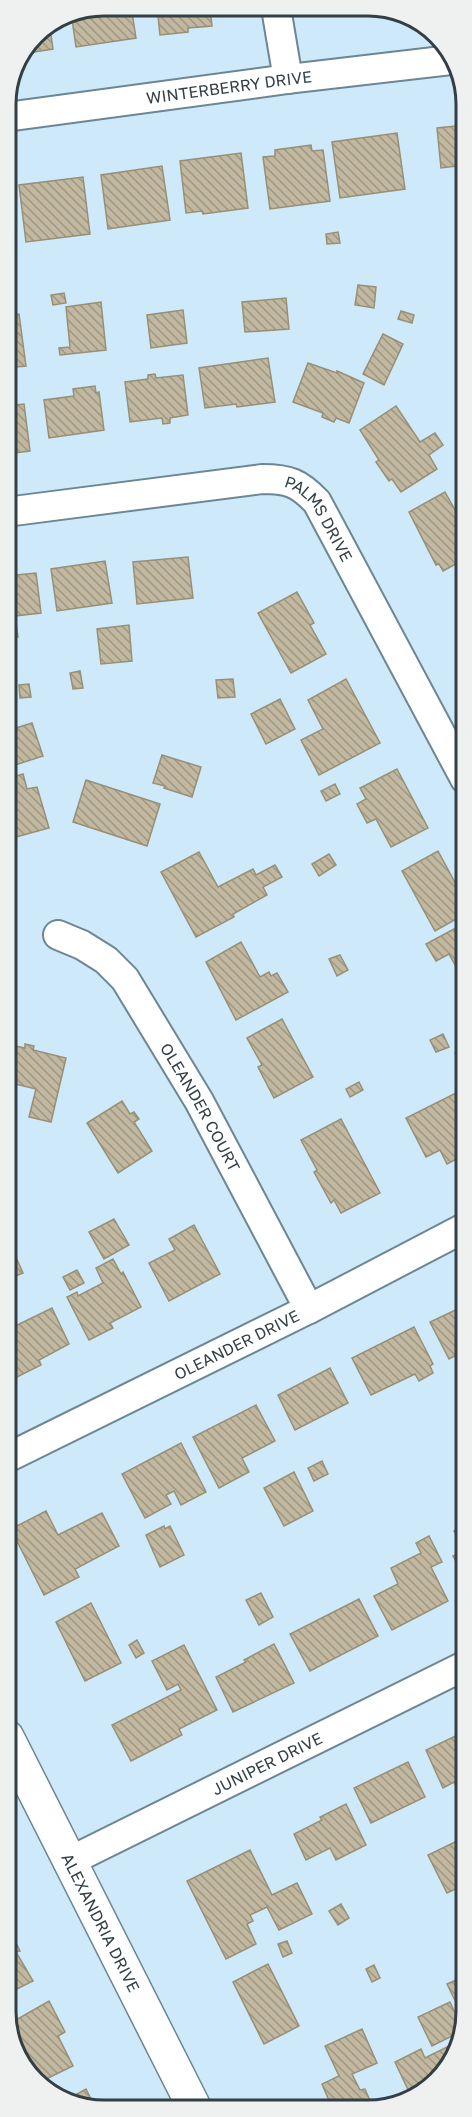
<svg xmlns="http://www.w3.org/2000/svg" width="472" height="2117" font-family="'Golos Text',sans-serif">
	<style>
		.building { fill: url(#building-back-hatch); stroke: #978f76; stroke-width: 1.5 }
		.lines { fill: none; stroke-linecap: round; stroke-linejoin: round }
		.minor-casing { stroke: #6c8693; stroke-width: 32 }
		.tertiary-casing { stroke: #6c8693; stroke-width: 36 }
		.minor { stroke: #fff; stroke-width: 28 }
		.tertiary { stroke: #fff; stroke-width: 33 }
		.labels { text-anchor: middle; stroke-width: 6; stroke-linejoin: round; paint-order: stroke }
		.street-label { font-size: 16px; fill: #333f45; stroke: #fff }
		.rim { fill: none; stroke: #333f45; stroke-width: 3 }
	</style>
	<defs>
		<pattern id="building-back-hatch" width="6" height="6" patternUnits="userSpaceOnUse" patternTransform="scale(1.5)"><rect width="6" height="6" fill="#c1b89f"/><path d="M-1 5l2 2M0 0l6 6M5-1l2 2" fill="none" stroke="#9d9783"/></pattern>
	</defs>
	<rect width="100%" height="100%" fill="#ceeafa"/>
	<!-- building -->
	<g class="building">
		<path d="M104,6H131L136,38L76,47L72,19Z"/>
		<path d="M157,7H210L212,26L188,28V32L160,35Z"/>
		<path d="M50,28L53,49L27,53L35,35Z"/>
		<path d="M465,125V165L441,168L437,128Z"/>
		<path d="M397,133L405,189L340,198L332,142Z"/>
		<path d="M311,145L312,151L323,150L330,201L270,209L263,157L275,156V150Z"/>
		<path d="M241,153L248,208L203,214L202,211L186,213L180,161Z"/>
		<path d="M162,166L170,220L108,229L101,175Z"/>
		<path d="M83,177L90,234L26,242L19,185Z"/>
		<path d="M338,232L340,243L327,244L326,234Z"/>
		<path d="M358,285L376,287L374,308L355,305Z"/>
		<path d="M64,293L66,303L53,305L51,295Z"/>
		<path d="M286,298L289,329L245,332L242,302Z"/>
		<path d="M101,302L106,350L60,355L59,348L70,347L66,307Z"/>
		<path d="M183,310L187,343L151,348L147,315Z"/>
		<path d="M401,311L414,315L412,323L398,319Z"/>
		<path d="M19,314L26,366L6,368V316Z"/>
		<path d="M383,334L403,344L384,385L363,374Z"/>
		<path d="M268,358L275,402L237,407L236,404L205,408L199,368Z"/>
		<path d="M308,363L337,373V371L364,383L349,423L336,418L334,422L322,417L323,413L293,402Z"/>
		<path d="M155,374L156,378L183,375L188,415L170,418V423L163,424L162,418L130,422L125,382L148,379V375Z"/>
		<path d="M95,386L96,393L99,392L104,430L49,438L44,400L74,396L73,389Z"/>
		<path d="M24,404L30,451L6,454V406Z"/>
		<path d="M396,406L420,442L435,433L443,445L429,455L437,469L401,492L392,479L389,481L376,462L379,460L360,430Z"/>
		<path d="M445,492L465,528V559L443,571L439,564L436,565L409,512Z"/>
		<path d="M188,557L193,598L137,604L133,562Z"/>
		<path d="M105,561L112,603L57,611L51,569Z"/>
		<path d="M36,573L41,613L15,616L18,637L6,638V576Z"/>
		<path d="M297,592L314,623L310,625L326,654L291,673L258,613Z"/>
		<path d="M129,625L132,661L101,664L97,629Z"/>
		<path d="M80,671L83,688L73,689L70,673Z"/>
		<path d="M233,679L235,697L218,698L216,680Z"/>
		<path d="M346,679L380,743L319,775L301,740L323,729L308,700Z"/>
		<path d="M29,684L31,697L20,698L19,685Z"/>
		<path d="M280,699L295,729L266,744L251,714Z"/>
		<path d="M32,723L43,756L15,765L14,759L6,762V731Z"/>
		<path d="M162,755L201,767L192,797L164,788L165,786L153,783Z"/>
		<path d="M397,769L428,828L391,847L376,819L367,823L357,804L366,799L360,788Z"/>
		<path d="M23,774L27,789L37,787L49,828L12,838L11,835L6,836V779Z"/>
		<path d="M86,780L160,804L147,846L73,822Z"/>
		<path d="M335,784L340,794L326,801L321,791Z"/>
		<path d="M438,851L465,901V914L435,931L402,871Z"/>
		<path d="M199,852L218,887L253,869L256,875L275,865L282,877L263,887L267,895L233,914L234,917L196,937L161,872Z"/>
		<path d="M329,854L336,865L319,876L312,864Z"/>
		<path d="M465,923V983L449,954L436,961L426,944Z"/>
		<path d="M241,942L260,977L269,972L271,976L277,973L288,992L236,1020L206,962Z"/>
		<path d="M340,955L348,970L337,976L329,959Z"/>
		<path d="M282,1019L313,1077L274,1098L258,1067L262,1065L247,1038Z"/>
		<path d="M443,1034L449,1047L436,1052L430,1040Z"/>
		<path d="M6,1044L25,1048V1044L34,1046L33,1050L66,1058L51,1122L29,1117L36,1089L7,1082Z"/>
		<path d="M466,1048V1073H464L455,1053Z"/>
		<path d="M359,1082L363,1090L350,1097L346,1089Z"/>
		<path d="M462,1090L466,1096V1154L447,1164L440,1150L426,1157L406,1118Z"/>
		<path d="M122,1101L130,1114L134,1112L139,1119L134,1122L152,1151L118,1173L87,1123Z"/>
		<path d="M341,1119L380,1193L341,1213L334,1200L331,1203L314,1172L317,1170L301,1140Z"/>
		<path d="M114,1219L129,1245L104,1259L89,1232Z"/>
		<path d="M194,1225L220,1274L169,1301L149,1263L175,1250L169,1239Z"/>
		<path d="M15,1255L23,1273L13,1277L7,1259Z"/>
		<path d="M113,1259L121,1274L123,1272L141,1307L110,1323L113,1328L89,1340L67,1297L77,1292L78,1296L103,1283L96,1268Z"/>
		<path d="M77,1270L84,1283L70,1290L63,1277Z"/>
		<path d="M466,1305V1350L449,1359L430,1322Z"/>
		<path d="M52,1308L69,1344L39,1360L41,1365L17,1377L7,1357V1330Z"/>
		<path d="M414,1327L433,1364L430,1366L433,1373L419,1381L415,1374L371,1395L352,1358Z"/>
		<path d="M330,1368L348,1403L295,1430L278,1395Z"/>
		<path d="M256,1405L275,1441L242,1458L249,1472L219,1488L193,1437Z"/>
		<path d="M181,1443L206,1492L181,1505L174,1491L166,1495L171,1504L145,1518L122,1474Z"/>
		<path d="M322,1461L328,1474L314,1481L308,1468Z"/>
		<path d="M294,1472L313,1511L284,1526L264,1488Z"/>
		<path d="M46,1511L58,1535L102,1513L119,1546L75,1569L79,1577L44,1595L11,1529Z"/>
		<path d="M466,1525V1580L453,1556L464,1550L454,1531Z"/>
		<path d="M164,1526L165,1529L170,1526L184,1555L160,1567L146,1535Z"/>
		<path d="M429,1536L442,1562L431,1567L448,1601L392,1630L374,1596L398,1584L391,1568L421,1553L416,1543Z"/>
		<path d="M261,1593L273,1617L259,1625L246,1600Z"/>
		<path d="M359,1599L378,1636L310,1671L290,1634Z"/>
		<path d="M91,1603L121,1663L85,1681L56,1622Z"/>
		<path d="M137,1640L144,1653L136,1658L129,1645Z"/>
		<path d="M274,1644L294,1683L233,1712L216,1677L246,1662L244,1660Z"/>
		<path d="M184,1645L217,1710L179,1729L182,1735L131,1761L112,1725L181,1690L178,1684L167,1690L152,1661Z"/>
		<path d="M466,1731V1800L463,1802L454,1782L443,1788L426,1750Z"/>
		<path d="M408,1762L425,1797L371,1823L354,1788Z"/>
		<path d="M346,1804L366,1845L336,1860L330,1848L306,1860L294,1834L322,1820L320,1817Z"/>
		<path d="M459,1840L466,1852V1884L447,1893L428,1855Z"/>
		<path d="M250,1850L272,1895L297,1883L312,1914L279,1930L267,1907L250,1915L253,1921L247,1924L256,1944L226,1959L187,1881Z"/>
		<path d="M341,1904L349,1918L338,1925L329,1911Z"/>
		<path d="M7,1924L20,1951L16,1952L33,1981L7,1994Z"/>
		<path d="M287,1941L292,1953L283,1957L278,1944Z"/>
		<path d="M268,1964L299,2026L264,2044L233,1982Z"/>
		<path d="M374,1965L380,1978L372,1982L366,1969Z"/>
		<path d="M466,1976V2019L465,2021L447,1984Z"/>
		<path d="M49,2001L65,2032L58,2036L73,2066L40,2082L7,2025Z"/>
		<path d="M450,2002L462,2028L460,2032L432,2046L418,2017Z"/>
		<path d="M362,2029L377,2063L352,2074L360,2090L365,2089L374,2110H314L330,2103L322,2084L339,2076L325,2046Z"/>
		<path d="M455,2043L441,2078L410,2094L395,2062L421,2049L425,2058Z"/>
		<path d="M86,2089L96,2109H85L68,2099Z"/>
	</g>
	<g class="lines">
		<!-- minor casing -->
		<g class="minor-casing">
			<g id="minor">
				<path d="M276,8L288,79"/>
				<path id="s1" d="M6,117L288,79L451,60"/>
				<path id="s2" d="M6,512L262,479C289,479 299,483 317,502L465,779"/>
				<path id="s3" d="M58,935L82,945L106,960L125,979L199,1101L309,1309"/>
				<path id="s4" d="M7,1458L309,1309L466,1227"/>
				<path id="s5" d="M68,1862L466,1665"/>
			</g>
		</g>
		<!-- tertiary casing -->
		<g class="tertiary-casing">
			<g id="tertiary">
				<path id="s6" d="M7,1737L195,2109"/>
			</g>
		</g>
		<!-- minor -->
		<use href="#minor" class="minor"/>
		<!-- tertiary -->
		<use href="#tertiary" class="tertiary"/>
	</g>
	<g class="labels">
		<!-- street labels -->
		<g class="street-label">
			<text dy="6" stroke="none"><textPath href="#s1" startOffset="225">WINTERBERRY DRIVE</textPath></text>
			<text dy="6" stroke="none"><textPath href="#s2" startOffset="334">PALMS DRIVE</textPath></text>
			<text dy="6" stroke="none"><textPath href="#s3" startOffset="230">OLEANDER COURT</textPath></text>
			<text dy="6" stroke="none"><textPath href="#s4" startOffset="256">OLEANDER DRIVE</textPath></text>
			<text dy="6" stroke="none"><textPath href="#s5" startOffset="222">JUNIPER DRIVE</textPath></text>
			<text dy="6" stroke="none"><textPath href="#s6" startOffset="208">ALEXANDRIA DRIVE</textPath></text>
		</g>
	</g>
	<!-- crop -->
	<path d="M0 0H472V2117H0ZM104 16H368A88 88 0 0 1 456 104V2012A88 88 0 0 1 368 2100H104A88 88 0 0 1 16 2012V104A88 88 0 0 1 104 16Z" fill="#eff0f0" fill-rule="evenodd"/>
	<path class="rim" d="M104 16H368A88 88 0 0 1 456 104V2012A88 88 0 0 1 368 2100H104A88 88 0 0 1 16 2012V104A88 88 0 0 1 104 16Z"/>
</svg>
